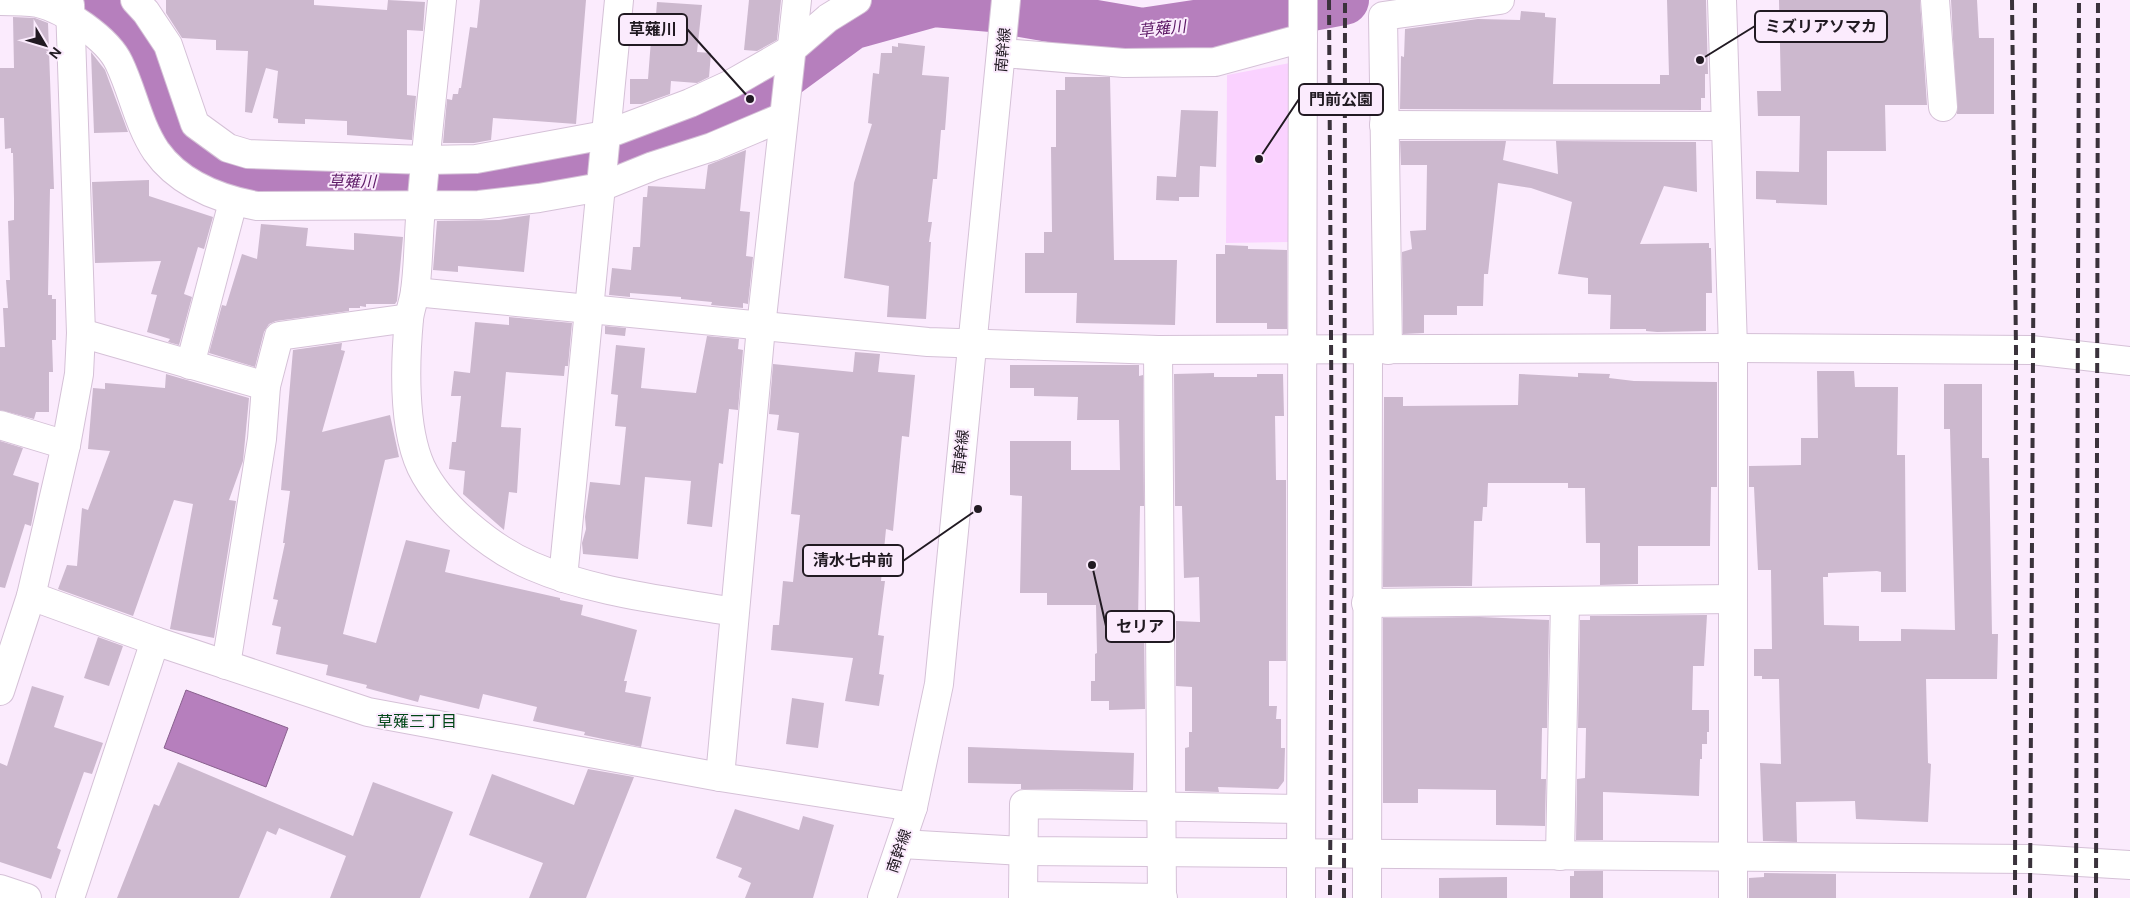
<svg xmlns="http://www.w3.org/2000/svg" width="2130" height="898" font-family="'DM Sans','Noto Sans JP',sans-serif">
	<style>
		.green { fill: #fad2ff }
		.water { fill: #b67fbd; stroke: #89618e }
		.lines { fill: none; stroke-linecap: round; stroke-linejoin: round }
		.river { stroke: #b67fbd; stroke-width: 50 }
		.building { fill: #ccb8ce }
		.minor-casing { stroke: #d5c1d7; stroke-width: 30 }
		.secondary-casing { stroke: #d5c1d7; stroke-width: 30 }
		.minor { stroke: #fff; stroke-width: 28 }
		.secondary { stroke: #fff; stroke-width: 28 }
		.rail { stroke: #3a323b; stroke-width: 4; stroke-dasharray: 10 5; stroke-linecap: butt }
		.labels { text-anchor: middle; stroke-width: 4; stroke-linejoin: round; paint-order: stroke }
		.street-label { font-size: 15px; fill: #211a22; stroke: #fbebfd }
		.water-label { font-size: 16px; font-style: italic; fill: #5d1966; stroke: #fbebfd }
		.neighbourhood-label { font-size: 16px; fill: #004616; stroke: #fbebfd }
		.leader { fill: none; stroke: #211a22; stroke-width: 2 }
		.callout-dot { fill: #211a22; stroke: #fbebfd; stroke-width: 2 }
		.callout { fill: #fbebfd; stroke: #211a22; stroke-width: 2 }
		.callout-label { font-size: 16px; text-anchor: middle; font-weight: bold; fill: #211a22 }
	</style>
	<rect width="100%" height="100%" fill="#fbebfd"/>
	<!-- green -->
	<path class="green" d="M1290,63L1292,242L1226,243L1227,75Z"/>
	<!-- water -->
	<path class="water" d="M186,690L288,728L266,787L164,748Z"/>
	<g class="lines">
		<!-- river -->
		<path class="river" d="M98,0L127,28L159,72L196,158L236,180L496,182L630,153L750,99L851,25L934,2L992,7L1142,33L1281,12L1344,0"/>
	</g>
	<!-- building -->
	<g class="building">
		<path d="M166,0H314V5L387,10L388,0L425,2L423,31L407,30V95L416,96L412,140L347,135V121L305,119V124L278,123V119L273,118L278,71L266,68L252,113L245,112L248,51L216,50V40L182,38L166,13Z"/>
		<path d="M480,0H586L576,124L493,118L491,140L474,143H443L447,99L452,100L453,94H458L459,88H461L470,27L477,28Z"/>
		<path d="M749,0H781L777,40L757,51L744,50Z"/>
		<path d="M1667,0H1706L1708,74H1705V98H1701V110L1400,109L1401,56L1404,57L1405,29L1478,19L1520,20L1521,11L1545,13V17L1556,18L1553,84H1660V75H1669Z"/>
		<path d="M1779,0H1920L1927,105H1885L1886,151H1827V205L1776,203V200L1756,199V171L1799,172L1800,116H1758L1757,91H1781Z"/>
		<path d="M1951,0H1977L1979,38H1994V114H1957Z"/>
		<path d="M657,2L702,5L697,52L711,53L709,77L697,83L671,81L670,94L642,104H630V79H648L651,40H654Z"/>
		<path d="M13,17L35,18L48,23L54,189H50L48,295H52V299H56V340H52L53,372H49V412H36L34,419L0,410V347H5L3,308H8L6,280H10L8,221L14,220V199L13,153H11V148L5,149L4,118H0V68H14Z"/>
		<path d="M898,43L925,46L922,75L949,77L945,130H941L937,179H933L928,222H932L929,242H931L926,319L887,317L889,286L844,278L854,183L872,124L868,123L873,73L879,74L881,53H892V46L898,47Z"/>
		<path d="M91,52L105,70L128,132L94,133Z"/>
		<path d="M1065,77H1110L1114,260H1177L1175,325L1076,323L1077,293H1025V253H1044V232H1052L1051,147H1056V90H1065Z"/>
		<path d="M1181,110L1218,111L1216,167L1200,166L1199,197H1179V201L1156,200L1157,176L1176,177Z"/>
		<path d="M1400,141H1506L1503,160L1558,174L1556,141L1696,142L1697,192L1664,186L1640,244L1709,243V248H1711L1712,293H1706V331L1657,332L1646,331V329H1610L1611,295L1588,294V278L1558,274L1572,202L1531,188L1498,183L1488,274H1484L1483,306H1457V315H1424V333L1403,334L1402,252L1412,249L1410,231L1426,230L1427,165H1401Z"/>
		<path d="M746,150L740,211L750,212L746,256L753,257L748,304L743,303V308L711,305L712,302L681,299V297L630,293V297L609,295L612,268L631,270L633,247H640L643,197H647L648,186L705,189L708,165Z"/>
		<path d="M149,180V196L213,217L204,249L198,247L184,294L192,297L179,345L168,342L170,339L147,332L157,295L151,294L161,261L95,263L92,182Z"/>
		<path d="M530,215L524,272L458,266V272L433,270L437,221L499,220Z"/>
		<path d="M261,224L308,228L306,246L354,250V233L403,237L397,301L395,304H366V307L360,306V308H349V311L276,321L269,324L264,332L255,367L209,353L222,305L226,306L242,254L257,259Z"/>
		<path d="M1225,245L1248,246V249L1287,250V329H1267V323H1216V254H1225Z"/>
		<path d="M509,317L572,323L568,366H565L564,376L506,372L501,427L521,428L517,493L509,492L504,530L463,494L465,471L449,469L452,442H456L461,396H451L454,371L470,373L475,322L509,325Z"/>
		<path d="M605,326L626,328L625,336L605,334Z"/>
		<path d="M707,336L739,339L738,349L743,350L738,410L729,409L723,464L719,463L712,527L687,524L691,481L645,477L638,559L583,554L582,543L586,529L585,517L590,482L620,485L626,427L615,426L618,395L611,394L616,345L645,348L641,388L696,393Z"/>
		<path d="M342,343L341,350L345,351L322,432L390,415L399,457L385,460L343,634L376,643L406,540L450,550L445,572L560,598V600L583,605L581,615L637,630L624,681H627L625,692L651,697L641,747L584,735L585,732L533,721L537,707L483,694L479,709L420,695L418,702L366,688L367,685L326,675L328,665L276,654L281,627L272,625L278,600L273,599L285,543H283L290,491L281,490L293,350Z"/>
		<path d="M855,352L880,354L878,372L915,375L909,437L902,436L893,531L886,529L881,581H885L878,635L884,636L879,674L884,675L879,706L845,701L853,658L771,650L773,625H779L783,581L793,582L800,515L791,514L799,433L777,430L779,415L769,414L773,364L853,372Z"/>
		<path d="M1010,365H1139V376L1143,375L1144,506H1140L1138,621H1144L1145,709L1109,710V701H1091V681H1095V654L1097,653L1096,605H1047V593H1020L1022,496L1010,495V441H1071V470H1120L1119,420H1077L1078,397L1034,396V388H1010Z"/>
		<path d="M1817,371H1854L1855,387H1898L1897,455H1905L1906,592H1881V572L1877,571L1828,573V577H1823L1824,625L1859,626V641H1901V629L1955,630L1950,429H1944V384H1982V458H1989L1992,634H1998L1997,679H1926L1928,763L1931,764L1928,822L1856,819L1855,801L1796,802L1797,842L1763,841L1760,763L1781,764L1779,679H1762V676H1754V649H1772L1771,570H1758L1754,487H1749V466L1801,465V438H1818Z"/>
		<path d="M1214,373V377H1257V374H1283L1284,416H1275L1276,480H1286V661H1269V706H1277L1276,719H1281V748H1285L1284,781L1278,789L1218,787L1219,792L1185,791V748L1189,747V732H1192V687L1176,686V621L1200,622L1199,577L1184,578L1182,506H1175L1174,374Z"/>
		<path d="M1578,373L1610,374L1609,378L1634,381L1717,382V487H1711L1710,546H1638V584L1600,585V543H1586L1585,488H1568V483H1488L1487,507H1483L1482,521H1474L1472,586L1383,587L1384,397H1403V406L1518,405L1519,374L1578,377Z"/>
		<path d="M166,374L249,398L243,461L229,500L236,501L214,638L170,629L193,504L174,500L133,616L58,589L67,565L77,566L82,508L88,510L110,451L88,449L93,388L105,389V383L165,388Z"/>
		<path d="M0,441L23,448L13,475L39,483L31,526L25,524L5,588L0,587Z"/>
		<path d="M1707,615L1704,666H1693L1692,710H1709V732H1707V744H1702V759H1700L1699,796L1603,792V840H1576L1577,779L1585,778L1586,728H1578L1580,620H1590V616Z"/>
		<path d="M1480,617L1549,620L1547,728H1542L1541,779H1546L1545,826L1496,825V790L1418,789V803H1383V618Z"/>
		<path d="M98,637L123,646L109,686L84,678Z"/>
		<path d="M32,686L64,696L54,727L103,743L92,774L84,772L57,848L61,850L51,879L0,862V763L7,766Z"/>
		<path d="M792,698L824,703L818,748L786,744Z"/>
		<path d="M968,747L1134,753L1133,790L1021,789V784L968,783Z"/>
		<path d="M178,762L353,836L373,782L453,812L420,898H330L346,856L279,828L276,835L267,831L239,898H117L154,804L159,806Z"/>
		<path d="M588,769L634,777L586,898H529L543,863L469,835L492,774L574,805Z"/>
		<path d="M735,809L799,830L803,816L834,825L813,898H745L751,883L738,877L742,868L716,858Z"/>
		<path d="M1574,871H1603V898H1570V876H1574Z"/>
		<path d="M1764,873L1836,874V898H1749V878L1764,877Z"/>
		<path d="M1507,877V898H1439V878Z"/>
	</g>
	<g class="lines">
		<!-- minor casing -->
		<g class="minor-casing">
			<g id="minor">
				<path d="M135,0L146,12L168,45L195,124L228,148L248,154L426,160L476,159L605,135L690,103L731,84L792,49L828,18L857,0"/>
				<path d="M442,0C435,69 427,138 421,208C418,235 419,263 415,291C414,300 410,310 409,319C405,362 403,428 421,467C440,507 492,549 532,566C594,593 667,600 734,612"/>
				<path d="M1722,0L1733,348V898"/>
				<path d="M1935,0L1943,107"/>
				<path d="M0,1C12,1 26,1 38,3C64,9 108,39 119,63C133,92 138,124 156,151C180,185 219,199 257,206L479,205L539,198L601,187L653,166L712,147L783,117"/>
				<path d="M1003,53L1124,63L1215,62L1303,38"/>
				<path d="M1384,125L1725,126"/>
				<path d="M415,292L928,342L1158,350L1733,348L2031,350L2130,361"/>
				<path d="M81,333L266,386"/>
				<path d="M1158,350L1162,898"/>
				<path d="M1388,350L1383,16L1500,0"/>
				<path d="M190,365L233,202"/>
				<path d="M0,425L66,445"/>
				<path d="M563,578L619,0"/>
				<path d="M31,596L155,641L368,712L720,777L913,807"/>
				<path d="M1366,603L1733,599"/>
				<path d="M226,665L262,439L266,386L279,336L409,318"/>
				<path d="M0,691L31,596L66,445L79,374L81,333L70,5"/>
				<path d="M720,777L761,327L797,0"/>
				<path d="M902,844L1024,851L2030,859L2130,865"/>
				<path d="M1560,856L1565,601"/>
				<path d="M0,889L27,898"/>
				<path d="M1023,896L1163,898"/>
				<path d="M70,898L155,641"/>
				<path d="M1023,898L1024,804L1300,809"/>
				<path d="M1301,898L1303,0"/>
				<path d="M1367,898L1368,350"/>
			</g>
		</g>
		<!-- secondary casing -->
		<g class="secondary-casing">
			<path id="secondary" d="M882,898L913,807L939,684L1006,0"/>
		</g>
		<!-- minor -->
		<use href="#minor" class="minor"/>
		<!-- secondary -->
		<use href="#secondary" class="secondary"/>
		<!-- rail -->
		<g class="rail">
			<path d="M1329,0L1332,503L1330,898"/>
			<path d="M2012,0L2016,350L2015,898"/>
			<path d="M1344,898L1345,0"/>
			<path d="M2030,898L2035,0"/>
			<path d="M2076,898L2079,0"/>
			<path d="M2096,898L2098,0"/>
		</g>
	</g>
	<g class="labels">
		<!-- street labels -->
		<g class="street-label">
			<text transform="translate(1003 50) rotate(-85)" y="5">南幹線</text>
			<text transform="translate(961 452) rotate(-84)" y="5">南幹線</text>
			<text transform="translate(899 851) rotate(-71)" y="5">南幹線</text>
		</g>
		<!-- water labels -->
		<g class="water-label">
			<text transform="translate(1162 28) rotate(-6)" y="6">草薙川</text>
			<text x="352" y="187">草薙川</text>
		</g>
		<!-- neighbourhood labels -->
		<g class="neighbourhood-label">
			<text x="417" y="727">草薙三丁目</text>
		</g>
	</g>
	<!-- callouts -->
	<path class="leader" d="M1700 60L1755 26M750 99L687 29M1259 159L1299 99M978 509L903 561M1092 565L1106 626"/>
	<g class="callout-dot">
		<circle cx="1700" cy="60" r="5"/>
		<circle cx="750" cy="99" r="5"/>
		<circle cx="1259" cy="159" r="5"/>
		<circle cx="978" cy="509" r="5"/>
		<circle cx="1092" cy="565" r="5"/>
	</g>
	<g class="callout">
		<rect x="1755" y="11" width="132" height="31" rx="5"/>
		<rect x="619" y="14" width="68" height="31" rx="5"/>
		<rect x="1299" y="84" width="84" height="31" rx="5"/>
		<rect x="803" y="545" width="100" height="31" rx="5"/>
		<rect x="1106" y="611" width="68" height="31" rx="5"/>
	</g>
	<g class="callout-label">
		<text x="1821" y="32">ミズリアソマカ</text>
		<text x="653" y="35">草薙川</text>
		<text x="1341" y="105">門前公園</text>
		<text x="853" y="566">清水七中前</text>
		<text x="1140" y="632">セリア</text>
	</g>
	<!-- north arrow -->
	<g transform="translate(45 45) rotate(128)" stroke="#fbebfd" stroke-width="4" paint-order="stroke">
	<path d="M0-4L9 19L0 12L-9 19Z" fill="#211a22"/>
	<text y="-8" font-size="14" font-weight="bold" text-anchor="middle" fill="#211a22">N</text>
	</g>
</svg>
